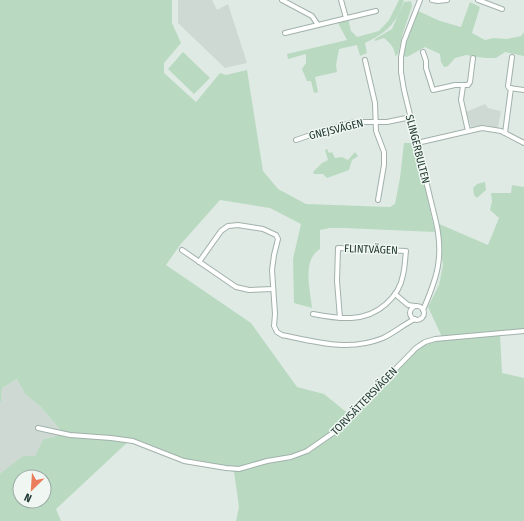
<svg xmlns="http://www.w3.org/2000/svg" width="524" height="521" font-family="'Fira Sans Condensed',sans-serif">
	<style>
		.built { fill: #ced9d4 }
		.green { fill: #b9dac1; fill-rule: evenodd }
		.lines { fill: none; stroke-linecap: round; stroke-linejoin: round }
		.minor-casing { stroke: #a2b1ac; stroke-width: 6 }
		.minor { stroke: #fff; stroke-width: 4 }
		.labels { text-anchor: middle; stroke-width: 3; stroke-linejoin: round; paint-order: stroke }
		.street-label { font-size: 11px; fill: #213932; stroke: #f0f7f3 }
	</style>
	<rect width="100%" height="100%" fill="#dfeae5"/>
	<!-- built -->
	<g class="built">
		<path d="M178,0H212L217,10L228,4L247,63L225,68L178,23Z"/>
		<path d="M485,104L488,108L501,111L498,128L485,125L471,127L466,112Z"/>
		<path d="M17,379L25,394L40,406L64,434L35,456L0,474V403L1,402L2,388Z"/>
	</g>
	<!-- green -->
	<g class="green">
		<path d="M0,0H172V23L181,43L164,63V73L196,102L220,73L226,75L247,70L263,171L278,189L306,204L390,207L395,204L400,178L404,143H415L435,232L343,228H330L320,230V249C302,260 310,289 312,308L294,303L293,259L301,224L270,208L220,200L180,245L166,265L251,323L297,387L324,394L351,416L391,371L424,343L497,334L443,339L428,307L439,285L443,265L437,223L488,245L499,218L490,210L492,201L491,193H511L512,185L524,187V331L500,334L502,373L524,378V521H236L239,507L234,472L177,457L130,440L56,509L61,521H0V474L23,456H35L43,440L64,434L40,406L25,394L17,379L2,388L1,402L0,403ZM20,477H44V501H20Z"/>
		<path d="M399,0H404L399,13L404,2L411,1L412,6L403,33L398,54L395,56C395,48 390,43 384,38L375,41V39L392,29L398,15C390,30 379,36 365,43L367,53L360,56L357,45L339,49L336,65L337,72L315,77L318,92L314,93L311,81H307L302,69L306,63V54L288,59L287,54L347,40L337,21L348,18L351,31L357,37L379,31L389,20Z"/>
		<path d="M470,2L480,7L472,33L485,40L494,38L507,39L521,36L524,32V56L505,52L496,58H485L466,55L455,58L448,66L444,67L441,62L440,54L425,47L407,57L403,56L406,43L418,11L440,21L461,27Z"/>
		<path d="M183,52L210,78L194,94L168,69Z"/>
		<path d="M327,149L329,153L332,152L335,158L342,157L348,160L355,152L358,156L352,160L349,170L327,178L323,174H314L313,172L322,163L328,160L325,150Z"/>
		<path d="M485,182L486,190L477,198L474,195L473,188L477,184Z"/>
	</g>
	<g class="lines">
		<!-- minor casing -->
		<g class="minor-casing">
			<g id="minor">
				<path d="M282,0L312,16L318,25"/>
				<path d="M341,0L346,18"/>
				<path d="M420,0L404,41L401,57V72L404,90L436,222C444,257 437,278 423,310"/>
				<path d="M432,0L438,1L447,0"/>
				<path d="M478,0L502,9"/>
				<path d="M285,33L376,11"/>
				<path d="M423,52L426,61V68L433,90L455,85H468L470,82L473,58"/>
				<path d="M512,57L508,86L509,88L524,90"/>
				<path d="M365,60L375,103L376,131L384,152V165L378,200"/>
				<path d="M463,86L461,100L468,131"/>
				<path d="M505,133L511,88"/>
				<path d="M296,140L325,130L355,122H387L411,117"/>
				<path d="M417,143L482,128L501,131L524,143"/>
				<path d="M182,250L236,287L249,290L273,289"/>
				<path d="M199,262L221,231L228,226L238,225L263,229L276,235L278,239L274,255L272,270L275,314L274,326L277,332L282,335C316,342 349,352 383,338C394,333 404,324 415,319"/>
				<path d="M395,294L408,305L415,306"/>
				<circle cx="417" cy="313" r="7"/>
				<path d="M313,314C339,319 365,323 386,304C395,296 401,287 403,275C405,267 405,259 406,251L338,248L337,281L340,318"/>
				<path d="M38,428L70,435L111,438L133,441L184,461L226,468L239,469L267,461L291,457L307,451L333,433L416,348L425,342L435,339L524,331"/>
			</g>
		</g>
		<!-- minor -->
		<use href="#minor" class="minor"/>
	</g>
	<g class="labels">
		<!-- street labels -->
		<g class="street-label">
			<text transform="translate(336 129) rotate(-14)" y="4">GNEJSVÄGEN</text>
			<text transform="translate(418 149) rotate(76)" y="4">SLINGERBULTEN</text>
			<text transform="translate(371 249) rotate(2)" y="4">FLINTVÄGEN</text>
			<text transform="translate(364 401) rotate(-46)" y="4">TORVSÄTTERSVÄGEN</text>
		</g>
	</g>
	<!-- north arrow -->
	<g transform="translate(32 489) rotate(205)"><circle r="19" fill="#f0f7f3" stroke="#9daba6"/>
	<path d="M0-3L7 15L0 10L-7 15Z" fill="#eb7c5c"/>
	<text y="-6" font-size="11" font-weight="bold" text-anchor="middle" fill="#213932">N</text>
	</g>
</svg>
